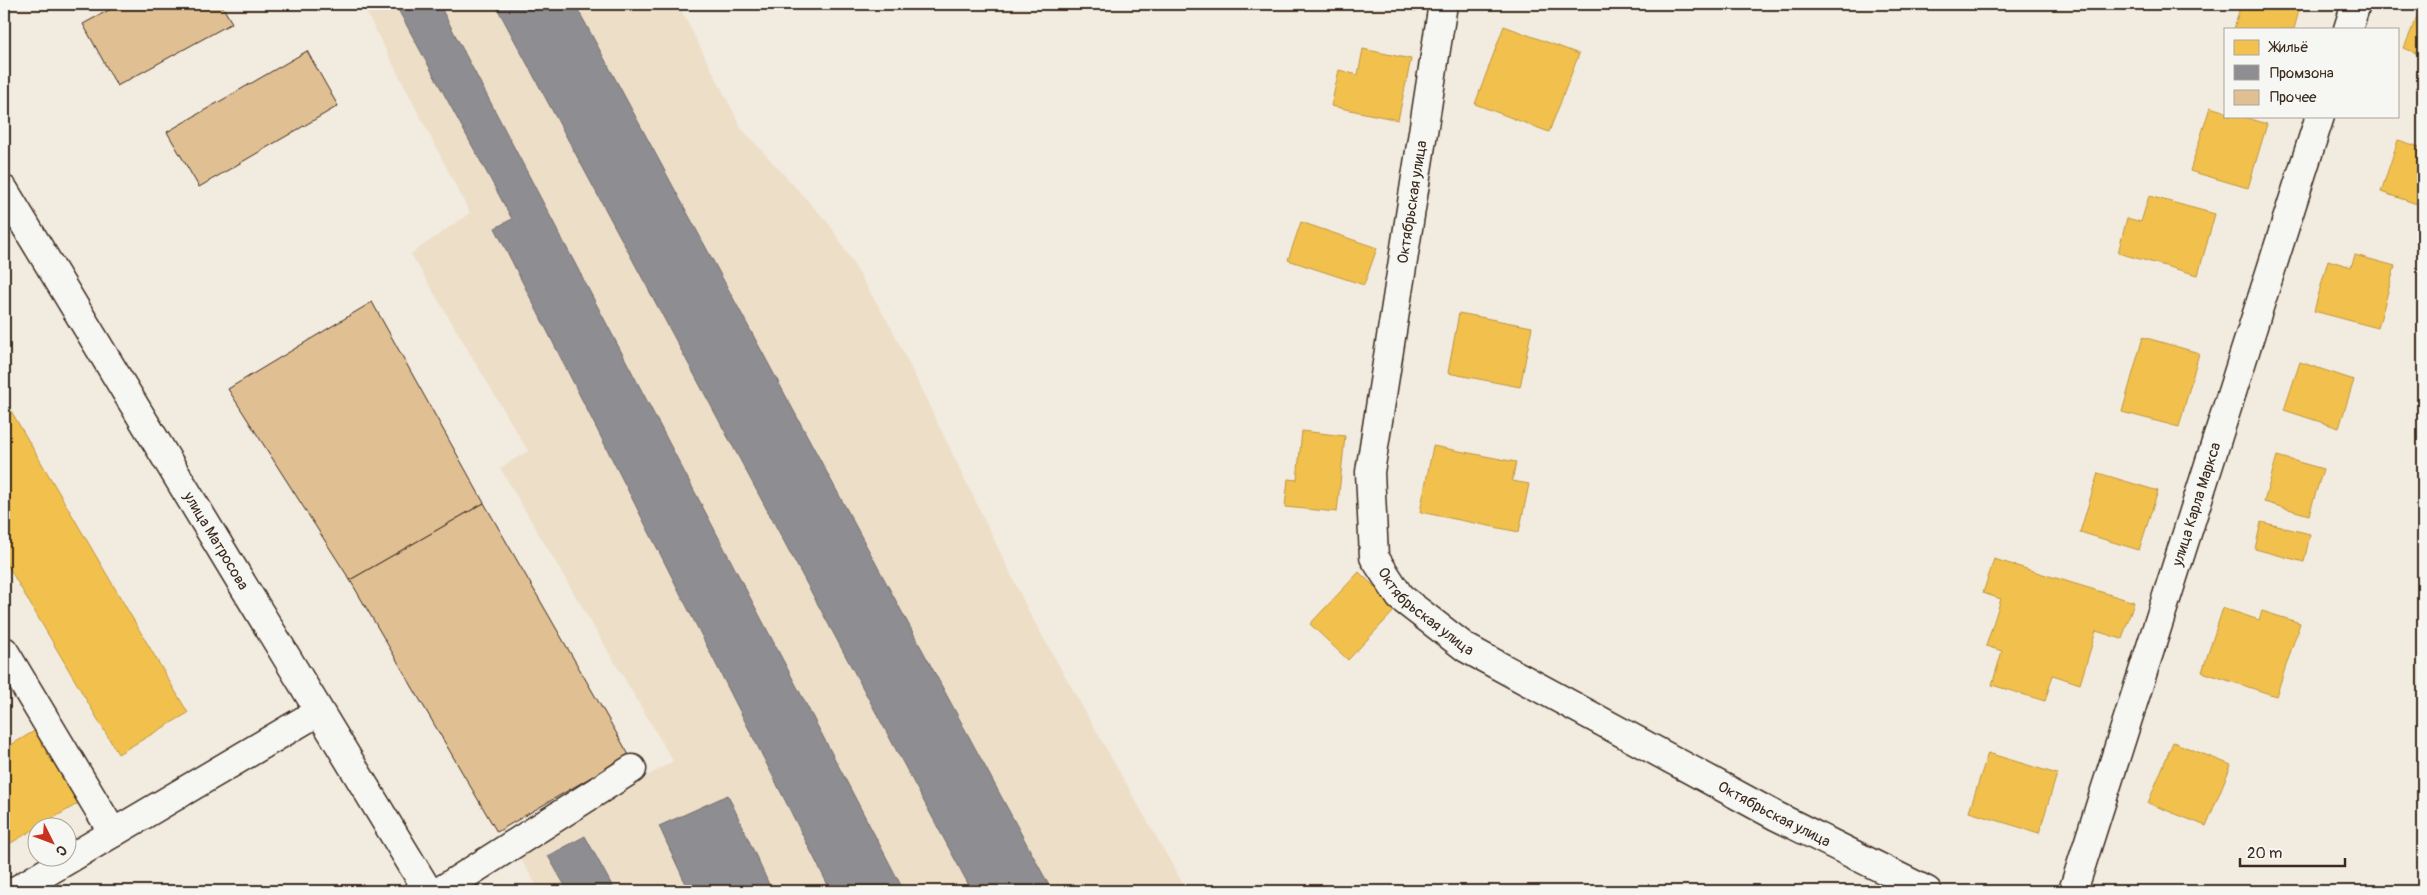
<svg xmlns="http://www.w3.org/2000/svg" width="2427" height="895" font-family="Pangolin,sans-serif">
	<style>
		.built { fill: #eddec8 }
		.homes { fill: #f2c14e; stroke: #bb9440 }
		.industry { fill: #8d8d92; stroke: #746f6f }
		.building { fill: #e0c093; stroke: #3b2a1e }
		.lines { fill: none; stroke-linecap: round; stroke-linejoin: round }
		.minor-casing { stroke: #3b2a1e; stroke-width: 31 }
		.minor { stroke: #f6f6f2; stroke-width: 28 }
		.labels { text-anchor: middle; stroke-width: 5; stroke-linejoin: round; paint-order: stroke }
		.street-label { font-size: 15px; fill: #3b2a1e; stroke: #f6f6f2 }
	</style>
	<rect width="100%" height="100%" fill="#f2ebdf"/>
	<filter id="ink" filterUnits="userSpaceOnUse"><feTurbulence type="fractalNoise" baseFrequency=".02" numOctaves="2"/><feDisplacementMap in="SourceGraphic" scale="10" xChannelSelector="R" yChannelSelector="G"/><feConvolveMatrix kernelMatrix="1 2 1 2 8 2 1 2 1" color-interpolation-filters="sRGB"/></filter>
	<g filter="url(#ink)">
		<!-- built -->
		<path class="built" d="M362,4H678L742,129L830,225L892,329L1031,616L1187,891H540L517,853L673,761L500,468L528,451L411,254L470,213Z"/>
		<!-- homes -->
		<g class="homes">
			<path d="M1381,4H1418L1416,11Z"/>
			<path d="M2241,4H2287L2300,7L2294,29H2234Z"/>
			<path d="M2420,9L2423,10V56L2404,48Z"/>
			<path d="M1504,26L1579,54L1549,132L1475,104Z"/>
			<path d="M1363,49L1411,59L1398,120L1331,106L1339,70L1358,75Z"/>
			<path d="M2210,107L2226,112V116H2241L2267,124L2248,188L2190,171Z"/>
			<path d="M2398,140L2423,148V206L2381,192Z"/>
			<path d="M2149,196L2215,214L2198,275L2118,253L2127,218L2141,222Z"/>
			<path d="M1301,222L1377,248L1364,285L1288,260Z"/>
			<path d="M2355,255L2395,266L2378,328L2314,311L2328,260L2351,267Z"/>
			<path d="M1459,313L1532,327L1520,387L1448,373Z"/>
			<path d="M2143,337L2199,353L2179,427L2122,412Z"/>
			<path d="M2300,362L2354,380L2339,428L2284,410Z"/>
			<path d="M4,399L188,713L118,754L4,559Z"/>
			<path d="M1302,431L1345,436L1337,512L1285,507L1288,479L1297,480Z"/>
			<path d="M1433,446L1516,462L1512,481L1529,484L1519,532L1420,512Z"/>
			<path d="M2277,456L2323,469L2309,515L2264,502Z"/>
			<path d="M2098,473L2158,491L2139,550L2080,532Z"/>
			<path d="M2261,522L2310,534L2304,562L2255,549Z"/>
			<path d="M1994,559L2134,602L2122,639L2096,631L2080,684L2053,675L2045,701L1992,685L2002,651L1986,646L2001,599L1983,593Z"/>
			<path d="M1359,572L1397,608L1348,660L1310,624Z"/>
			<path d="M2223,608L2259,620L2262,611L2300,623L2276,696L2202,672Z"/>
			<path d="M53,720L96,793L4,847V749Z"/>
			<path d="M2173,742L2231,765L2206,826L2148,803Z"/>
			<path d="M1988,753L2057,774L2039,833L1969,812Z"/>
		</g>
		<!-- industry -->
		<g class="industry">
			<path d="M395,4H439L904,891H831L495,228L512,219Z"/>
			<path d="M495,4H575L1052,891H972Z"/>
			<path d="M728,795L772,891H689L659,826Z"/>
			<path d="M585,836L615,891H568L548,856Z"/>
		</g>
		<!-- building -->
		<g class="building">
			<path d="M120,4H221L232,23L117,86L83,24Z"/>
			<path d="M307,51L338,106L199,187L167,132Z"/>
			<path d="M372,302L484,503L350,580L228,389Z"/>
			<path d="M484,503L629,755L497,832L350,580Z"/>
		</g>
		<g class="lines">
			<!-- minor casing -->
			<g class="minor-casing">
				<g id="minor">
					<path id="s1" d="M1443,4L1370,472L1374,557L1400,597L1466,648L1776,816L1927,891"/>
					<path d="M2348,29L2356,4"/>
					<path id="s2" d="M4,190L428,891"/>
					<path d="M4,651L113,833L318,712"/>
					<path d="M15,891L113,833"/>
					<path d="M440,891L632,769"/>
					<path id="s3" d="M2073,891L2320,116"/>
				</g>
			</g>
			<!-- minor -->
			<use href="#minor" class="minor"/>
		</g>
	</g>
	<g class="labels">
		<!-- street labels -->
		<g class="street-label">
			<text transform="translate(1412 202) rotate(-81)" y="5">Октябрьская улица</text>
			<text dy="5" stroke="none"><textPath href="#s3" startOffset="406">улица Карла Маркса</textPath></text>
			<text dy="5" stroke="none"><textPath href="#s2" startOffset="410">улица Матросова</textPath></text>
			<text dy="5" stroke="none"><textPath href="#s1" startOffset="635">Октябрьская улица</textPath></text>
			<text dy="5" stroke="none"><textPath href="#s1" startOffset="1040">Октябрьская улица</textPath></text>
		</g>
	</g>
	<!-- margin -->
	<rect width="2427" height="895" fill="none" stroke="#f6f6f2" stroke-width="20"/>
	<rect x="10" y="10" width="2407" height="875" fill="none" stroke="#3b2a1e" stroke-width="2" filter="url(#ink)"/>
	<!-- legend -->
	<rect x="2224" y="28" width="175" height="90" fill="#f6f6f2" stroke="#aba49d"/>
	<rect x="2234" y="40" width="25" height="15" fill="#f2c14e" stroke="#aba49d"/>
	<text x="2270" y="52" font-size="15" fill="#3b2a1e">Жильё</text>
	<rect x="2234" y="65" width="25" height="15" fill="#8d8d92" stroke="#aba49d"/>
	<text x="2270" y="78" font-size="15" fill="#3b2a1e">Промзона</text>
	<rect x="2234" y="90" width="25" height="15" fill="#e0c093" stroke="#aba49d"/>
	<text x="2270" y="102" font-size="15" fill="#3b2a1e">Прочее</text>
	<!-- north arrow -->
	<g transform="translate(52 842) rotate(132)"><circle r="24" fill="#f6f6f2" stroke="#aba49d"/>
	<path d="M0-4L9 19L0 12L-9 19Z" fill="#c8321e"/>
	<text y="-8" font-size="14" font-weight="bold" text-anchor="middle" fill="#3b2a1e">С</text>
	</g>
	<!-- scale -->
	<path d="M2240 858v8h105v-8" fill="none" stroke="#3b2a1e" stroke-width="2.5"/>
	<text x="2247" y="858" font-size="15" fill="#3b2a1e" stroke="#f6f6f2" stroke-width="4" paint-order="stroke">20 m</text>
</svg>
